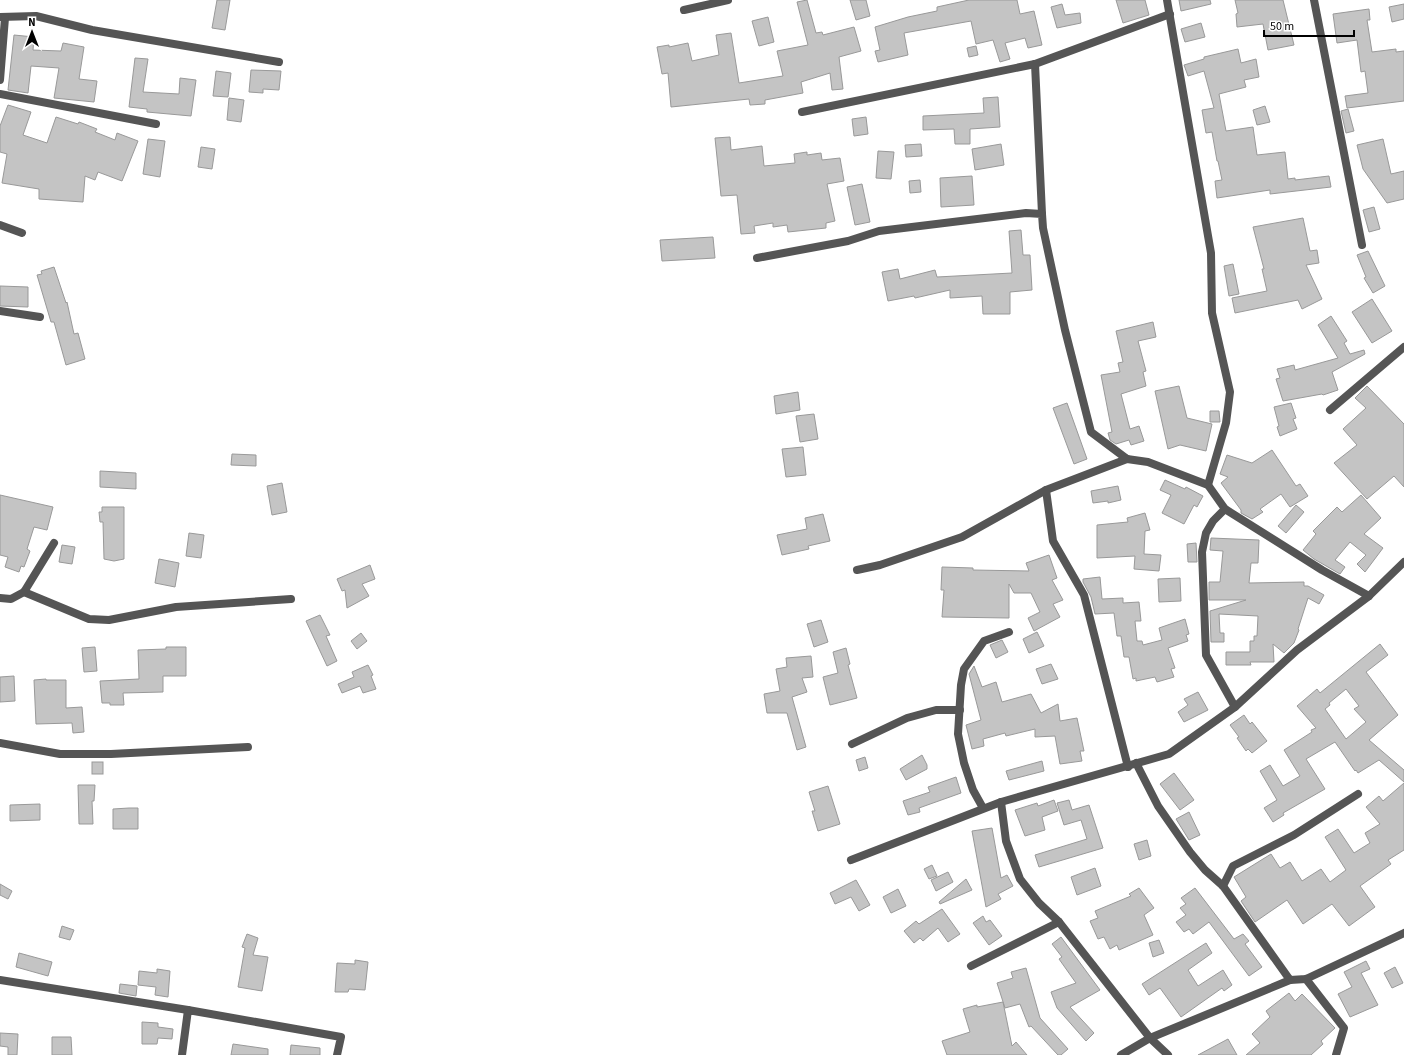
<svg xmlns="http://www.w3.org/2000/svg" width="1404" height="1055" font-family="'Source Sans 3',sans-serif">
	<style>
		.building { fill: #c4c4c4; stroke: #999; fill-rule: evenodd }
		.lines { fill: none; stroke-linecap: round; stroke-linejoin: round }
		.minor { stroke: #555; stroke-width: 8 }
	</style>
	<rect width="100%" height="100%" fill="#fff"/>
	<!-- building -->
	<g class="building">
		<path d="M217,0H230L225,30L212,28Z"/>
		<path d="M807,0L816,33L822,32L823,35L854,27L861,51L839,57L843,89L832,90L830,73L801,82L803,93L765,100V104L750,105L749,99L671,107L668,73L662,74L657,47L669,45V47L688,43L692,61L719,55L716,35L731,33L739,83L783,76L777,51L808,45L797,2Z"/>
		<path d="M850,0H866L870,16L856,20Z"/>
		<path d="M969,0H1017L1020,14L1034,11L1042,45L1028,48L1025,38L1005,43L1010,59L1000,62L993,40L976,44L971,21L904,33L908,55L878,62L875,51L880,50L875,27L908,17L937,11V7Z"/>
		<path d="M1116,0H1145L1149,15L1123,23Z"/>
		<path d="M1179,0H1210L1211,4L1181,11Z"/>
		<path d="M1235,0H1283L1294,45L1268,50L1263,24L1237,27L1236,14L1238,13Z"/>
		<path d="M1062,4L1065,15L1080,13L1081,23L1057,28L1051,7Z"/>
		<path d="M1404,4V19L1392,22L1389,7Z"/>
		<path d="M1369,9L1370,20H1367L1372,52L1396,49V52L1404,51V101L1347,108L1345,96L1368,93L1365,71L1361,72L1357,40L1337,43L1333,14Z"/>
		<path d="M768,17L774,42L759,46L752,21Z"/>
		<path d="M1201,23L1205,37L1185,42L1181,29Z"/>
		<path d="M14,35L34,37L33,50L61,51L63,43L84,47L79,79L97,81L94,102L54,98L59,68L31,66L28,93L8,90Z"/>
		<path d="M976,46L978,55L969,57L967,48Z"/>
		<path d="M1238,49L1241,63L1256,59L1259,77L1244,80L1246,87L1219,94L1226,131L1253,127L1257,155L1285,152L1288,179L1295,178V180L1329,176L1331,187L1270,194V190L1217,198L1215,181L1222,180L1218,161H1217L1212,132L1206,133L1202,110L1214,108L1204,71L1188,76L1184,65L1204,59V57Z"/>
		<path d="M135,58L148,59L143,92L179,94L180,78L196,80L191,116L147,112V109L129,107Z"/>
		<path d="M251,70L281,71L279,90L263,89V93L249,92Z"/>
		<path d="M216,71L231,73L228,97L213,96Z"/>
		<path d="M998,97L1000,127L970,129V144H955L954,129L923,130V116L984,113L983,98Z"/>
		<path d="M229,98L244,100L241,122L227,120Z"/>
		<path d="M8,105L31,112L23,135L47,143L56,117L78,124L79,122L97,129L95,132L115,140L117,133L138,141L122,181L98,172L95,180L85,176L83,202L39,199V189L2,183L7,154L0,152V126Z"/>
		<path d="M1265,106L1270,122L1257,125L1253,110Z"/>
		<path d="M1348,109L1354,131L1346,133L1341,111Z"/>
		<path d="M866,117L868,134L854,136L852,119Z"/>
		<path d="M730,137L731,150L762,146L764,166L795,163L794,154L807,152V155L821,153L822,160L840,158L844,181L827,184L835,221L826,223V228L788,232L787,225L773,227V223L754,226L755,233L741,234L737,195L721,196L715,138Z"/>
		<path d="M148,139L165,141L160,177L143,174Z"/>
		<path d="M1383,139L1391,174L1404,171V199L1387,203L1363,169L1357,145Z"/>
		<path d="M921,144L922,156L906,157L905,145Z"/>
		<path d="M1001,144L1004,165L975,170L972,149Z"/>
		<path d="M201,147L215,149L212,169L198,167Z"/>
		<path d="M878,151L894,152L891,179L876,178Z"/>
		<path d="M972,176L974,205L941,207L940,178Z"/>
		<path d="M920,180L921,192L910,193L909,181Z"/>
		<path d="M862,184L870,222L855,225L847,187Z"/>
		<path d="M1374,207L1380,229L1369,232L1363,210Z"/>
		<path d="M1303,218L1310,251L1317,250L1319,263L1306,265L1322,299L1302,309L1298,300L1235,313L1232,298L1267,291L1262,269H1264L1253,227Z"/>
		<path d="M1021,230L1023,255H1030L1032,290L1010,292V314H983L982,296L950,298V290L915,298L914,296L888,301L882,272L898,269L900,279L935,270L937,277L1012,273L1009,231Z"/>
		<path d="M713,237L715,258L662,261L660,240Z"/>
		<path d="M1368,251L1385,286L1373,293L1364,278L1366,277L1357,255Z"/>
		<path d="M1233,264L1239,294L1229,296L1224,266Z"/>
		<path d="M54,267L66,303L67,302L74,334L78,333L85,359L66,365L54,322H51L37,275L42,274L41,271Z"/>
		<path d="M0,286L28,287V307L0,306Z"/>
		<path d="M1372,299L1392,331L1372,343L1352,312Z"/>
		<path d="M1331,316L1347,341L1344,343L1350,354L1364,350L1365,354L1332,372L1338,390L1323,395L1322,394L1283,401L1276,379L1280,378L1277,369L1294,365L1295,370L1338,358L1318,325Z"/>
		<path d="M1153,322L1156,337L1138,341L1146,371L1143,372L1146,386L1121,394L1130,429L1139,426L1144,441L1131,445L1129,440L1116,444L1110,440L1108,433L1112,432L1101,375L1120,372L1118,363L1123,362L1116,331Z"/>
		<path d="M1179,386L1187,418L1212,424L1206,451L1180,445L1168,449L1155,391Z"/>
		<path d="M1367,386L1404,424V487L1394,476L1367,499L1334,463L1357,445L1343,429L1366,408L1355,398Z"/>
		<path d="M798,392L800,410L776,414L774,396Z"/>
		<path d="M1067,403L1087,459L1074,464L1053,408Z"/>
		<path d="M1291,403L1296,418L1293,419L1297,429L1280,436L1277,427L1279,426L1274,407Z"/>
		<path d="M1210,411H1219L1220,422H1210Z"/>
		<path d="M814,414L818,439L800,442L796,416Z"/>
		<path d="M803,447L806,475L786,477L782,449Z"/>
		<path d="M1272,450L1296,486L1300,484L1308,496L1290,507L1281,494L1260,509L1263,512L1252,519L1241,513V510L1221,483L1228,477L1220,474L1227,455L1252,463Z"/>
		<path d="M232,454L256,455V466L231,465Z"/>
		<path d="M100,471L136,473V489L100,487Z"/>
		<path d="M1165,480L1185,489L1186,487L1203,496L1197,507L1194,505L1184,524L1162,513L1171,495L1160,490Z"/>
		<path d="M282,483L287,512L272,515L267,486Z"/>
		<path d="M1118,486L1121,500L1108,503V501L1093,503L1091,491Z"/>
		<path d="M0,495L53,507L47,530L34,527L27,549L30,551L24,567L21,566L19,572L5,567L8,557L0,555Z"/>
		<path d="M1361,495L1381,518L1364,534L1383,548L1365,572L1357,564L1366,555L1350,542L1335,560L1345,567L1340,574L1314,559L1303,550L1316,534L1313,531L1337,507L1342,512Z"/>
		<path d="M1296,505L1304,512L1286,533L1278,526Z"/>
		<path d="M102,507H124V559L114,561L104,559L103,522H100L99,512H102Z"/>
		<path d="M1145,513L1150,530L1145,531L1144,554L1161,555L1159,571L1134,569L1135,556L1097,558V525L1128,522L1127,518Z"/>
		<path d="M823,514L830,541L808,546L809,549L782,555L777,535L807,529L805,518Z"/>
		<path d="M189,533L204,535L201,558L186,556Z"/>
		<path d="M1211,538L1259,540L1258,563H1251L1249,583L1304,582V586H1308L1324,595L1319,604L1308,598L1298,629L1299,630L1294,643L1284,653L1273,644L1274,662H1250L1251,665H1226V652H1250V641H1254V636H1257L1258,616L1219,614L1220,633H1224V642H1211L1210,611L1246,600H1209V582H1220L1223,551L1210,550Z"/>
		<path d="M1196,543L1197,562H1188L1187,544Z"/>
		<path d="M62,545L75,547L72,564L59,562Z"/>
		<path d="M1049,555L1057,578L1052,580L1063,600L1053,604L1060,617L1034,631L1028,618L1040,612L1031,593H1014L1009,584V618L942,617L944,590H941L942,567L973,568V570L1029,571L1026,563Z"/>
		<path d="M159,559L179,563L175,587L155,583Z"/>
		<path d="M370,565L375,579L362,584L369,596L347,608L345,590L342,591L337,579Z"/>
		<path d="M1100,577L1102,599L1123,598V603L1139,602L1141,621H1135L1137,641H1142L1143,645L1162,640L1159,628L1185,619L1189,634L1186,635L1188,641L1168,648L1175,668L1171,669L1174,677L1157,682L1155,677L1136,681V678L1133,679L1129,657H1124L1121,636H1117L1114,613L1095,614L1091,597L1083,582V579Z"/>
		<path d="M1180,578L1181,601L1159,602L1158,579Z"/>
		<path d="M320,615L330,635L326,636L337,661L327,666L306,621Z"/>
		<path d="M821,620L828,642L814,647L807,624Z"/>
		<path d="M1037,632L1044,646L1029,653L1023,639Z"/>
		<path d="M361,633L367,641L357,649L351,641Z"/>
		<path d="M1002,640L1008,652L996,658L990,645Z"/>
		<path d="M1380,644L1388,655L1366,672L1398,715L1369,740L1404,770V782L1379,760L1358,773L1356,770L1355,771L1335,742L1306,759L1325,789L1283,813L1284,815L1273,822L1264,808L1277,800L1260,771L1270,765L1283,786L1300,776L1284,750L1312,732L1311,730L1316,728L1297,706L1317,689L1320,693ZM1346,689L1359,706L1354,709L1366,722L1346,739L1325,709L1330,705L1329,703Z"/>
		<path d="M95,647L97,671L84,672L82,648Z"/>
		<path d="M166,647H186V676H163V692L123,693L124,705H110V703H102L100,681L139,679L138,650L166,649Z"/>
		<path d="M846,648L850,664L848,665L857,698L830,705L823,677L838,673L833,652Z"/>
		<path d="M811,656L813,677L802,678L807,692L792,697L806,747L797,750L787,713H767L764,694L780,691L776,669L787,667L786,658Z"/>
		<path d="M1051,664L1058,679L1042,684L1036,669Z"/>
		<path d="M368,665L373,675L371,676L376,689L363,693L360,686L342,693L338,684L354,677L352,672Z"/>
		<path d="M974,666L982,687L996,682L1002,702L1031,694L1041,713L1058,704L1060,721L1077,718L1084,751H1080L1082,761L1060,764L1055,736L1035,737V729L1006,736L1005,733L983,739L984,746L972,749L966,725L981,720L969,674Z"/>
		<path d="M14,676L15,701L0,702V677Z"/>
		<path d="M46,679V680H66V708L82,707L84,732L73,733L72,723L36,724L34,680Z"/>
		<path d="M1198,692L1208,710L1184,722L1178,712L1188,705L1184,699Z"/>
		<path d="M1244,715L1250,724L1252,722L1267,741L1252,753L1248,749L1246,751L1237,738L1239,737L1230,725Z"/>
		<path d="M922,755L927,765V769L906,780L900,769Z"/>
		<path d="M865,757L868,768L859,771L856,760Z"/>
		<path d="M1042,761L1044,771L1009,780L1006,771Z"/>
		<rect x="92" y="762" width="11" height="12"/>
		<path d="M1174,773L1194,800L1180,810L1160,784Z"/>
		<path d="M956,777L961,793L919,808L920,812L908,815L903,801L930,792L928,787Z"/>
		<path d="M1404,783V850L1388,860L1391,864L1360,886L1375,907L1349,926L1332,904L1303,924L1287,900L1255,922L1241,901L1246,897L1234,877L1271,854L1280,868L1290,862L1302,881L1321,869L1330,882L1346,870L1325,837L1338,829L1354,853L1370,843L1365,833L1380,824L1366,807L1379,796L1383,801Z"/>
		<path d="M78,785H95L94,801H92L93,824H79Z"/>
		<path d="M828,786L840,824L818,831L812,811H815L809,792Z"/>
		<path d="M1054,800L1058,811L1042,817L1045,830L1025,836L1015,810L1037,803L1038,806Z"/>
		<path d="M1069,800L1072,810L1089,805L1103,848L1039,867L1035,855L1087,839L1081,820L1064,825L1057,803Z"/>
		<path d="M40,804V820L10,821V805Z"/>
		<path d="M129,808H138V829H113V809Z"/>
		<path d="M1189,812L1200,835L1189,840L1176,819Z"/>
		<path d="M992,828L1001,878L1007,875L1013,886L998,894L1001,899L986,907L972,831Z"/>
		<path d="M1147,840L1151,856L1139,860L1134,844Z"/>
		<path d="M932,865L937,876L929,879L924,869Z"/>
		<path d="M1095,868L1101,886L1077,895L1071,877Z"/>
		<path d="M948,872L953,882L936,891L931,880Z"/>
		<path d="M966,879L972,890L940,904L939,902Z"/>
		<path d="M856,880L870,905L859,911L851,897L835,904L830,893Z"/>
		<path d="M0,884L12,891L8,899L0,895Z"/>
		<path d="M1139,888L1154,908L1144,915L1153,935L1119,950L1117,945L1110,949L1104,937L1098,939L1090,921L1098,918L1095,911L1131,896L1129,894Z"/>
		<path d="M1195,888L1234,939L1243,934L1249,941L1245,944L1262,967L1249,976L1209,922L1193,934L1189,929L1184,932L1176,922L1186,915L1180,908L1186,904L1181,898Z"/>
		<path d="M898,889L906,906L891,913L883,897Z"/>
		<path d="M942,909L960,934L948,942L938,928L923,941L920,938L914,943L904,931L916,921L919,924Z"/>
		<path d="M983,916L986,922L990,920L1002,936L989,945L973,923Z"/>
		<path d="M62,926L74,930L70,940L59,937Z"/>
		<path d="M247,934L258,938L253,955L268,957L262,991L238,987L245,948L242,947Z"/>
		<path d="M1061,937L1100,990L1070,1007L1094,1033L1086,1041L1057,1008L1051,992L1076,983L1059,959L1062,957L1052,944Z"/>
		<path d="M1159,940L1164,953L1153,957L1149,943Z"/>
		<path d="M1206,943L1212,953L1188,970L1198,986L1223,970L1232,985L1224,991L1222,988L1181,1017L1160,988L1149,995L1142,984Z"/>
		<path d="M19,953L52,962L48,976L16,967Z"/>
		<path d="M355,960L368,962L365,990L349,989L348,992H335L337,963L355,964Z"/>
		<path d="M1366,961L1370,969L1361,973L1378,1005L1350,1017L1338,994L1352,987L1344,972Z"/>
		<path d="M1395,967L1403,983L1392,988L1384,973Z"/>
		<path d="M1026,968L1040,1018L1068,1049L1061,1055H1058L1031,1026L1029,1027L1020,1004L1005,1008L997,983L1013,978L1011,972Z"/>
		<path d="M157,969L170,971L168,997L155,995L156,987L138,985L139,971L157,973Z"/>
		<path d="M120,984L137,986L136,996L119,993Z"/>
		<path d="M1289,993L1295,1001L1302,994L1335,1028L1321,1041L1323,1044L1311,1055H1246L1260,1043L1252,1034L1270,1017L1266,1011Z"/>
		<path d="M1003,1002L1012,1046L1016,1042L1027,1055H947L942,1041L970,1032L963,1009L977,1005V1007Z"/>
		<path d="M142,1022L158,1023V1027L173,1029L172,1039L158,1038L157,1044H142Z"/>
		<path d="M0,1033L18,1034L17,1055H8V1047L0,1046Z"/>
		<path d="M52,1037H71L72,1055H52Z"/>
		<path d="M1228,1039L1237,1055H1198Z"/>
		<path d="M233,1044L268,1049V1055H231Z"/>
		<path d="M291,1045L320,1048V1055H290Z"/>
	</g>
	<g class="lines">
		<!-- minor -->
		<g class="minor">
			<path d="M1167,0L1211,253L1212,313L1230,392L1226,423L1208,485"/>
			<path d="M1314,0L1362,245"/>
			<path d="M684,10L728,0"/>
			<path d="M0,17L36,16L92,30L279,62"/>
			<path d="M1035,64L1042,214"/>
			<path d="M0,80L5,18"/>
			<path d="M0,94L156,124"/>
			<path d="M802,112L1035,64L1170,14"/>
			<path d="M0,225L22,233"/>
			<path d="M757,258L848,241L879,231L1026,213L1042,214L1043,228L1065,330L1091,432L1127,459L1148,462L1208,485L1225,509L1322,570L1369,596"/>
			<path d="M0,311L40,317"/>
			<path d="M1330,410L1404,347"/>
			<path d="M1046,490L1053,541L1084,595L1128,767"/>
			<path d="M1225,509L1213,521L1206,533L1202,552L1206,655L1235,707"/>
			<path d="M857,570L880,565L962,537L1046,490L1127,459"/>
			<path d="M24,592L89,619L109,620L176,607L291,599"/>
			<path d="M0,598L11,599L24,592L54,543"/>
			<path d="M0,743L60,754H111L248,747"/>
			<path d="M852,744L907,718L936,710H960"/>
			<path d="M1136,763L1158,806L1190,852L1205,870L1223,886L1290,980L1306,979L1404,933"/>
			<path d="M1001,802L1006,841L1020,879L1039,903L1059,922L1150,1038L1168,1055"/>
			<path d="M983,808L973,790L964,763L958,734L961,685L964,669L984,641L1009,632"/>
			<path d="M851,860L1001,802L1169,754L1235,707L1297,650L1369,596L1404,562"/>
			<path d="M1223,886L1233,866L1294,835L1358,794"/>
			<path d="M971,966L1059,922"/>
			<path d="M1306,979L1344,1028L1336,1055"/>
			<path d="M0,980L188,1010"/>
			<path d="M182,1055L188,1010L341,1037L337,1055"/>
			<path d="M1121,1055L1150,1038L1290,980"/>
		</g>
	</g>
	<!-- north arrow -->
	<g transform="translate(32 32)" stroke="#ffffff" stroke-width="3" paint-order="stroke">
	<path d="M0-3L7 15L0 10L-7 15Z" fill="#000000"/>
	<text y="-6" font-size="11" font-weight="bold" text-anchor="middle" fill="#000000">N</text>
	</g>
	<!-- scale -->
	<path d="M1264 30v6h90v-6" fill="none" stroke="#000000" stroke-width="2"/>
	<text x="1270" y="30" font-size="12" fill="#000000" stroke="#ffffff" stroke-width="3" paint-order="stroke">50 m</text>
</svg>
